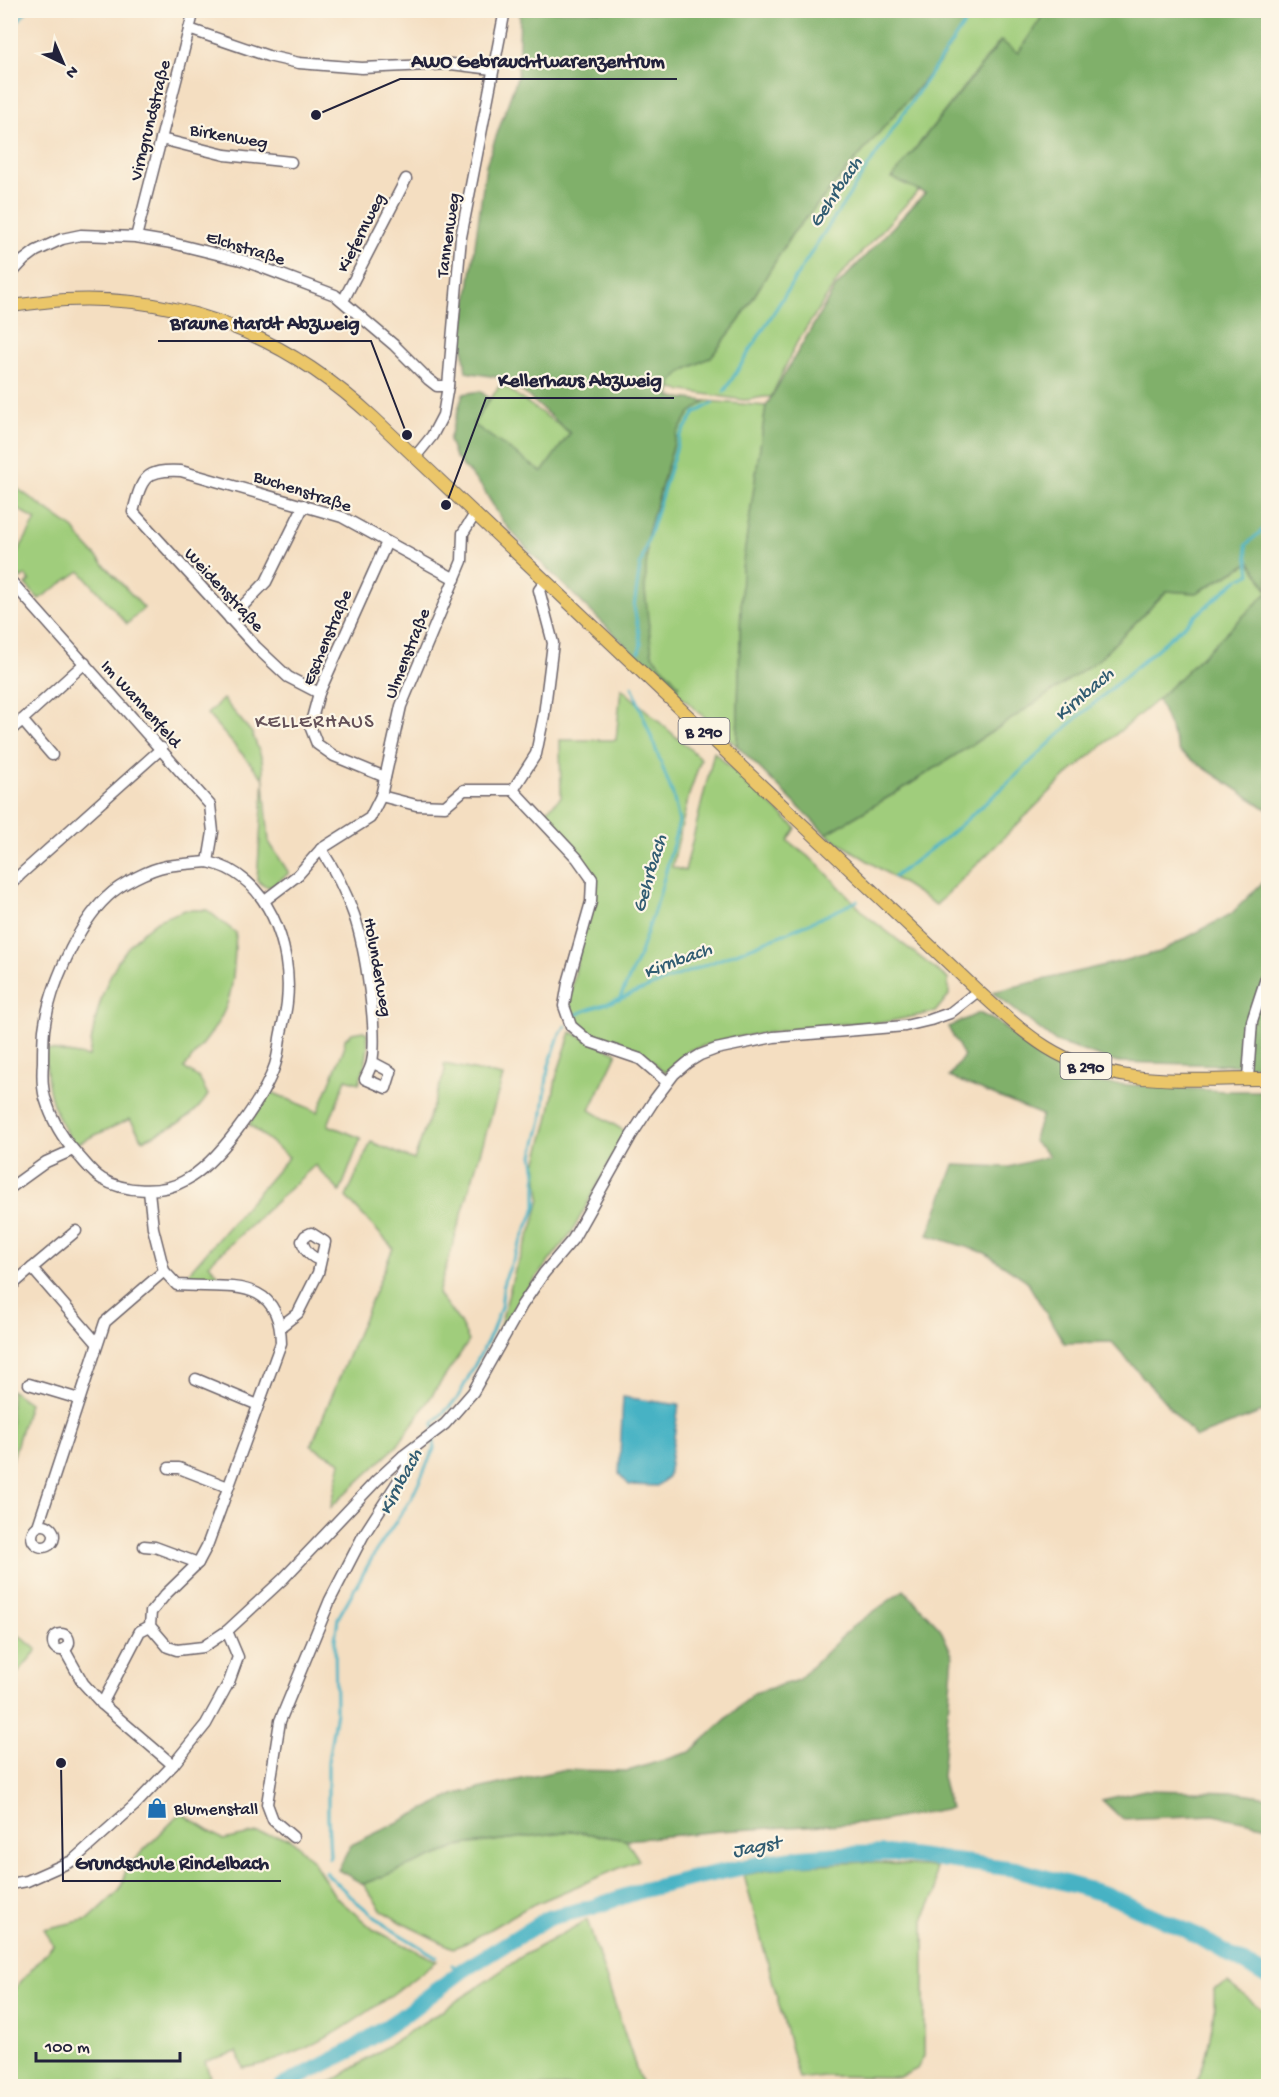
<svg xmlns="http://www.w3.org/2000/svg" width="1279" height="2097" font-family="'Gochi Hand',sans-serif">
	<style>
		.green { fill: #a0cd7b; stroke: #61785b; stroke-width: 1.5 }
		.forest { fill: #80b06b; stroke: #516953; stroke-width: 1.5 }
		.water { fill: #47b2c4; stroke: #346a80; stroke-width: 1.5 }
		.lines { fill: none; stroke-linecap: round; stroke-linejoin: round }
		.stream { stroke: #47b2c4; stroke-width: 3 }
		.river { stroke: #47b2c4; stroke-width: 16 }
		.minor-casing { stroke: #6c646a; stroke-width: 13 }
		.major-casing { stroke: #6c646a; stroke-width: 14 }
		.minor { stroke: #fff; stroke-width: 10 }
		.major { stroke: #ebc669; stroke-width: 12 }
		.labels { text-anchor: middle; stroke-width: 4.5; stroke-linejoin: round; paint-order: stroke }
		.shield { fill: #fcf5e5; stroke: #63616e; stroke-width: 1.5 }
		.shield-label { font-size: 16px; font-weight: bold; fill: #22223b }
		.street-label { font-size: 18px; fill: #22223b; stroke: #fcf5e5 }
		.poi-label { font-size: 18px; fill: #22223b; stroke: #fcf5e5; text-anchor: start }
		.water-label { font-size: 20px; font-style: italic; fill: #315c72; stroke: #fcf5e5 }
		.neighbourhood-label { font-size: 20px; letter-spacing: 1.5px; fill: #655259; stroke: #fcf5e5 }
		.leader { fill: none; stroke: #22223b; stroke-width: 2 }
		.callout-dot { fill: #22223b; stroke: #fcf5e5; stroke-width: 2 }
		.callout-label { font-size: 20px; text-anchor: middle; font-weight: bold; fill: #22223b; stroke: #fcf5e5; stroke-width: 4.5; stroke-linejoin: round; paint-order: stroke }
	</style>
	<rect width="100%" height="100%" fill="#fcf5e5"/>
	<filter id="ink" filterUnits="userSpaceOnUse"><feTurbulence type="fractalNoise" baseFrequency=".0167" numOctaves="2"/><feDisplacementMap in="SourceGraphic" scale="12" xChannelSelector="R" yChannelSelector="G"/><feConvolveMatrix kernelMatrix="1 2 1 2 8 2 1 2 1" color-interpolation-filters="sRGB"/></filter>
	<filter id="wash" filterUnits="userSpaceOnUse"><feTurbulence type="fractalNoise" baseFrequency=".008" numOctaves="4" result="noise"/><feDisplacementMap in="SourceGraphic" scale="24" xChannelSelector="R" yChannelSelector="G"/><feGaussianBlur stdDeviation="1.35" result="paint"/><feColorMatrix in="noise" values="0 0 0 0 0 0 0 0 0 0 0 0 0 0 0 0 0 1.4 0 .05"/><feComposite in="paint" operator="in"/></filter>
	<g filter="url(#wash)">
		<rect width="100%" height="100%" fill="#f4dec1"/>
		<!-- green -->
		<g class="green">
			<path d="M973,11H1043L1040,20L1018,53L1000,41L892,178L919,190L841,275L797,342L771,397C760,395 754,401 743,400L671,389L673,380L683,371L711,357L739,321L792,234L939,63Z"/>
			<path d="M501,384L570,433L542,473L472,424Z"/>
			<path d="M706,401L766,406L742,569L737,746L675,691L679,685L652,655L645,591L648,532L677,433L690,413Z"/>
			<path d="M11,484L74,529L83,542L144,608L127,624L80,571L39,599L26,585L30,581L25,575L21,579L11,567V564L36,520L11,505Z"/>
			<path d="M1251,562L1268,592L1158,699L1066,776L936,905L826,834L907,786L1004,724L1098,660L1167,591L1197,593Z"/>
			<path d="M621,688L701,759L689,795L672,867L685,871L714,752L796,828L788,841L818,864L867,916L948,979L949,995L935,1012L886,1022L824,1025L725,1039L688,1051L667,1072L660,1070L654,1062L638,1053L591,1036L570,1012V997L595,874L541,816L561,797L560,740H616Z"/>
			<path d="M223,699L252,733L262,759L269,842L289,873L271,887L264,886L257,880L264,779L207,714Z"/>
			<path d="M185,910H207L236,933C234,958 235,986 225,1009C216,1030 198,1050 184,1068L199,1078L208,1095C192,1121 170,1127 143,1140L130,1119L74,1145C51,1108 46,1092 46,1049L89,1057C95,1011 107,962 144,931C149,928 153,923 159,920C167,916 176,914 185,910Z"/>
			<path d="M363,1031L367,1033C370,1052 365,1066 359,1083L346,1079L328,1125L361,1138L340,1192L315,1165L209,1264L223,1280L196,1281L184,1278L289,1157L249,1124L269,1091L318,1112L344,1048L345,1039L352,1033Z"/>
			<path d="M571,1032L617,1053L590,1110L626,1132L572,1232L521,1297L498,1335L515,1270L533,1226L540,1198L536,1164L548,1121L557,1074Z"/>
			<path d="M444,1064L503,1076L438,1294L459,1321L469,1341L398,1445L331,1507L341,1462L311,1446L393,1248L346,1197L371,1142L414,1160L445,1071Z"/>
			<path d="M11,1390L29,1403L11,1465Z"/>
			<path d="M11,1633L20,1636L37,1650L11,1681Z"/>
			<path d="M181,1813L223,1840L257,1833L290,1838L313,1861L335,1896L374,1930L437,1961C378,2005 317,2056 243,2068L237,2052L205,2061L210,2077L167,2086H32L11,2081V1993L53,1945L44,1929L89,1919L120,1890L127,1867Z"/>
			<path d="M572,1831L626,1840L639,1860L528,1907L466,1943L453,1948L406,1925L382,1911L363,1884L463,1845Z"/>
			<path d="M868,1862L935,1867L936,1893L924,1917V2056L917,2069L900,2077L824,2076L799,2079L744,1875L796,1865Z"/>
			<path d="M587,1920L642,2086H318L335,2080L469,1993L524,1955Z"/>
			<path d="M1228,1983L1268,2014V2086H1195C1207,2060 1216,2018 1214,1989Z"/>
		</g>
		<!-- forest -->
		<g class="forest">
			<path d="M520,11H973L939,63L792,234L739,321L711,357L683,371L673,380L670,397L706,401L690,413L677,433L648,532L645,591L652,655L679,685L675,691L665,684L528,550L503,522L482,487L455,457L449,440L463,394L480,391L490,399L473,424L542,472L570,433L508,379L466,372L462,339L486,165L518,75Z"/>
			<path d="M1043,11H1268V590L1250,562L1196,593L1167,591L1098,660L1004,724L907,786L826,834L737,746L742,569L766,406L835,288L925,193L892,178L1001,41L1018,53L1040,20Z"/>
			<path d="M1268,592V810L1180,752L1158,699Z"/>
			<path d="M1268,877V1066L1115,1062L1056,1042L992,992L1160,952L1231,914Z"/>
			<path d="M979,1013L997,1022L1043,1059L1085,1082L1224,1091H1268V1410L1196,1437L1112,1342L1064,1343L1026,1280L985,1253L928,1235L954,1165L1009,1167L1050,1156L1033,1141L1042,1115L949,1077L964,1056L948,1027Z"/>
			<path d="M904,1590L940,1628L953,1656L942,1777L950,1808L877,1822L719,1831L626,1840L572,1831L463,1845L363,1884L338,1870L351,1845L456,1794L561,1770L628,1771L690,1752L754,1693L798,1680L852,1627Z"/>
			<path d="M1145,1790L1236,1792L1268,1797V1826L1214,1815L1122,1819L1102,1800Z"/>
		</g>
		<!-- water -->
		<path class="water" d="M623,1397L679,1405L668,1477L657,1486L629,1485L619,1474Z"/>
		<g class="lines">
			<!-- stream -->
			<g class="stream">
				<path d="M10,31L27,10"/>
				<path d="M724,392L816,245L899,120L974,10"/>
				<path d="M639,652L641,644L634,607L640,566L680,436L695,413L713,403"/>
				<path d="M894,877L948,836L1006,785L1069,725L1237,580L1250,574L1246,545L1268,525"/>
				<path d="M619,1000L638,959L660,893L679,822L673,795L632,686"/>
				<path d="M574,1016C590,1007 608,1004 625,997C702,965 782,938 857,901"/>
				<path d="M434,1430V1422L457,1399L491,1334L501,1307L504,1281L536,1207V1173L533,1155L542,1120L548,1068L560,1033L566,1026"/>
				<path d="M329,1858L330,1856L328,1818V1761L336,1711L335,1639L338,1618L376,1551L411,1499L434,1449V1436"/>
				<path d="M325,1872L357,1902L386,1926L437,1957"/>
				<path d="M452,1965L462,1971"/>
			</g>
			<!-- river -->
			<path class="river" d="M282,2086L352,2050L400,2018L462,1971L548,1918L593,1907L643,1890L698,1877L772,1861L801,1857L842,1854L894,1853L1015,1869L1105,1894L1192,1933L1268,1977"/>
		</g>
	</g>
	<g filter="url(#ink)">
		<g class="lines">
			<!-- minor casing -->
			<g class="minor-casing">
				<g id="minor">
					<path d="M189,29L268,56L299,63L362,68L451,64L492,69"/>
					<path d="M161,139L225,155L291,162"/>
					<path d="M136,237L194,10"/>
					<path d="M10,275L24,260L36,251L62,239L81,235L136,237L172,243L245,261L335,295L394,345L428,379L437,386H448"/>
					<path d="M343,301L406,179"/>
					<path d="M415,457L432,436L443,415L448,386L461,237L505,10"/>
					<path d="M10,580L210,805L213,832L208,862"/>
					<path d="M230,619L266,582L304,505"/>
					<path d="M319,693L288,677L256,647L133,512C142,478 144,469 181,471L342,517L455,579"/>
					<path d="M22,720L52,755"/>
					<path d="M10,731L85,663"/>
					<path d="M385,777L334,756L317,744L310,726L319,693L387,542"/>
					<path d="M513,790L577,858L592,879L591,902L568,983L564,1006L571,1026L590,1042L640,1059L667,1082"/>
					<path d="M381,796L416,805L445,806L464,790H513L536,754L544,715L553,643L539,590L546,581"/>
					<path d="M321,849C334,869 346,892 354,915C365,946 378,1030 372,1062C371,1067 368,1073 365,1079L386,1088L391,1072L372,1062"/>
					<path d="M208,862C268,875 293,946 287,1002C286,1014 282,1026 280,1038C279,1047 278,1056 275,1065C264,1099 216,1165 184,1181C162,1194 123,1192 102,1179C92,1173 84,1161 76,1153C62,1138 51,1117 45,1098C42,1086 42,1074 43,1062C43,1051 43,1041 44,1030C49,989 77,925 107,897C120,884 150,869 167,866C181,864 194,863 208,862Z"/>
					<path d="M10,885L21,874L162,748"/>
					<path d="M265,900L298,875L321,849L370,818L381,796L401,706L462,561L463,533L475,514"/>
					<path d="M1248,1078L1252,1021L1268,972"/>
					<path d="M10,1188L46,1162L73,1150"/>
					<path d="M149,1191L153,1228L164,1271L177,1285C226,1289 280,1274 281,1343L207,1546L198,1563L166,1594L151,1612L150,1626L168,1647L177,1650L203,1647L227,1631L283,1579L376,1481L403,1456L445,1424L473,1392L522,1305L544,1273L573,1239L631,1136L655,1099L674,1074L687,1063L700,1055L716,1049L774,1037L905,1026L930,1020L950,1013L978,991"/>
					<path d="M32,1268L76,1231"/>
					<path d="M10,1287L32,1268L97,1343"/>
					<path d="M280,1327L298,1313L318,1273L325,1242L311,1233L305,1236L302,1241C305,1251 310,1257 320,1260"/>
					<path d="M196,1379L258,1405"/>
					<path d="M29,1384L79,1399"/>
					<path d="M169,1468H179L228,1487"/>
					<circle cx="43" cy="1536" r="11"/>
					<path d="M38,1526L105,1322L164,1271"/>
					<path d="M144,1546L155,1547L198,1563"/>
					<circle cx="61" cy="1642" r="8"/>
					<path d="M64,1649L83,1683L102,1704L173,1765"/>
					<path d="M102,1704L140,1631L150,1626"/>
					<path d="M293,1837L273,1820L267,1804L280,1721L330,1600L363,1536L408,1466L403,1456"/>
					<path d="M10,1884L27,1881L72,1861L134,1806L173,1765L206,1724L229,1682L238,1657L227,1631"/>
				</g>
			</g>
			<!-- major casing -->
			<g class="major-casing">
				<path id="major" d="M10,306C29,304 47,301 65,300C186,294 287,337 374,418L978,991C1000,1011 1021,1031 1046,1047C1114,1090 1192,1078 1268,1079"/>
			</g>
			<!-- minor -->
			<use href="#minor" class="minor"/>
			<!-- major -->
			<use href="#major" class="major"/>
		</g>
	</g>
	<!-- icons -->
	<defs>
		<g id="shop-bare" transform="scale(1.62)"><path d="M-5-2.5h2.3a2.7 3.5 0 0 1 5.4 0H5L5.5 6h-11ZM-1.5-2.5h3a1.5 2.3 0 0 0-3 0Z" fill="#1f6fb2" stroke="#fcf5e5" stroke-width="2.5" paint-order="stroke"/></g>
	</defs>
	<g fill-rule="evenodd">
		<use href="#shop-bare" x="157" y="1808"/>
	</g>
	<g class="labels">
		<!-- shield labels -->
		<g class="shield">
			<rect x="678.5" y="718" width="51" height="26" rx="4.5"/>
			<rect x="1060.5" y="1053" width="51" height="26" rx="4.5"/>
		</g>
		<g class="shield-label">
			<text x="704" y="737">B 290</text>
			<text x="1086" y="1072">B 290</text>
		</g>
		<!-- street labels -->
		<g class="street-label">
			<text transform="translate(149 120) rotate(-76)" y="6">Virngrundstraße</text>
			<text transform="translate(229 135) rotate(10)" y="6">Birkenweg</text>
			<text transform="translate(360 232) rotate(-63)" y="6">Kiefernweg</text>
			<text transform="translate(447 235) rotate(-82)" y="6">Tannenweg</text>
			<text transform="translate(246 247) rotate(17)" y="6">Elchstraße</text>
			<text transform="translate(303 490) rotate(18)" y="6">Buchenstraße</text>
			<text transform="translate(225 589) rotate(47)" y="6">Weidenstraße</text>
			<text transform="translate(326 637) rotate(-67)" y="6">Eschenstraße</text>
			<text transform="translate(406 653) rotate(-68)" y="6">Ulmenstraße</text>
			<text transform="translate(142 703) rotate(48)" y="6">Im Wannenfeld</text>
			<text transform="translate(379 967) rotate(80)" y="6">Holunderweg</text>
		</g>
		<!-- poi labels -->
		<g class="poi-label">
			<text x="174" y="1814">Blumenstall</text>
		</g>
		<!-- water labels -->
		<g class="water-label">
			<text transform="translate(834 191) rotate(-56)" y="7">Gehrbach</text>
			<text transform="translate(1083 693) rotate(-41)" y="7">Kirnbach</text>
			<text transform="translate(648 873) rotate(-73)" y="7">Gehrbach</text>
			<text transform="translate(677 959) rotate(-21)" y="7">Kirnbach</text>
			<text transform="translate(399 1481) rotate(-62)" y="7">Kirnbach</text>
			<text transform="translate(756 1845) rotate(-11)" y="7">Jagst</text>
		</g>
		<!-- neighbourhood labels -->
		<g class="neighbourhood-label">
			<text x="315" y="727">KELLERHAUS</text>
		</g>
	</g>
	<!-- callouts -->
	<path class="leader" d="M316 115L400 79H677M407 435L371 341H158M446 505L486 398H674M61 1763L63 1881H281"/>
	<g class="callout-dot">
		<circle cx="316" cy="115" r="6"/>
		<circle cx="407" cy="435" r="6"/>
		<circle cx="446" cy="505" r="6"/>
		<circle cx="61" cy="1763" r="6"/>
	</g>
	<g class="callout-label">
		<text x="538" y="67">AWO Gebrauchtwarenzentrum</text>
		<text x="265" y="329">Braune Hardt Abzweig</text>
		<text x="580" y="386">Kellerhaus Abzweig</text>
		<text x="172" y="1869">Grundschule Rindelbach</text>
	</g>
	<!-- margin -->
	<rect width="1279" height="2097" fill="none" stroke="#fcf5e5" stroke-width="36"/>
	<!-- north arrow -->
	<g transform="translate(63 63) rotate(136)" stroke="#fcf5e5" stroke-width="4.5" paint-order="stroke">
	<path d="M0-4.5L10 22L0 15L-10 22Z" fill="#22223b"/>
	<text y="-9" font-size="16" font-weight="bold" text-anchor="middle" fill="#22223b">N</text>
	</g>
	<!-- scale -->
	<path d="M36 2052v9h144v-9" fill="none" stroke="#22223b" stroke-width="3"/>
	<text x="45" y="2052" font-size="18" fill="#22223b" stroke="#fcf5e5" stroke-width="4.5" paint-order="stroke">100 m</text>
</svg>
